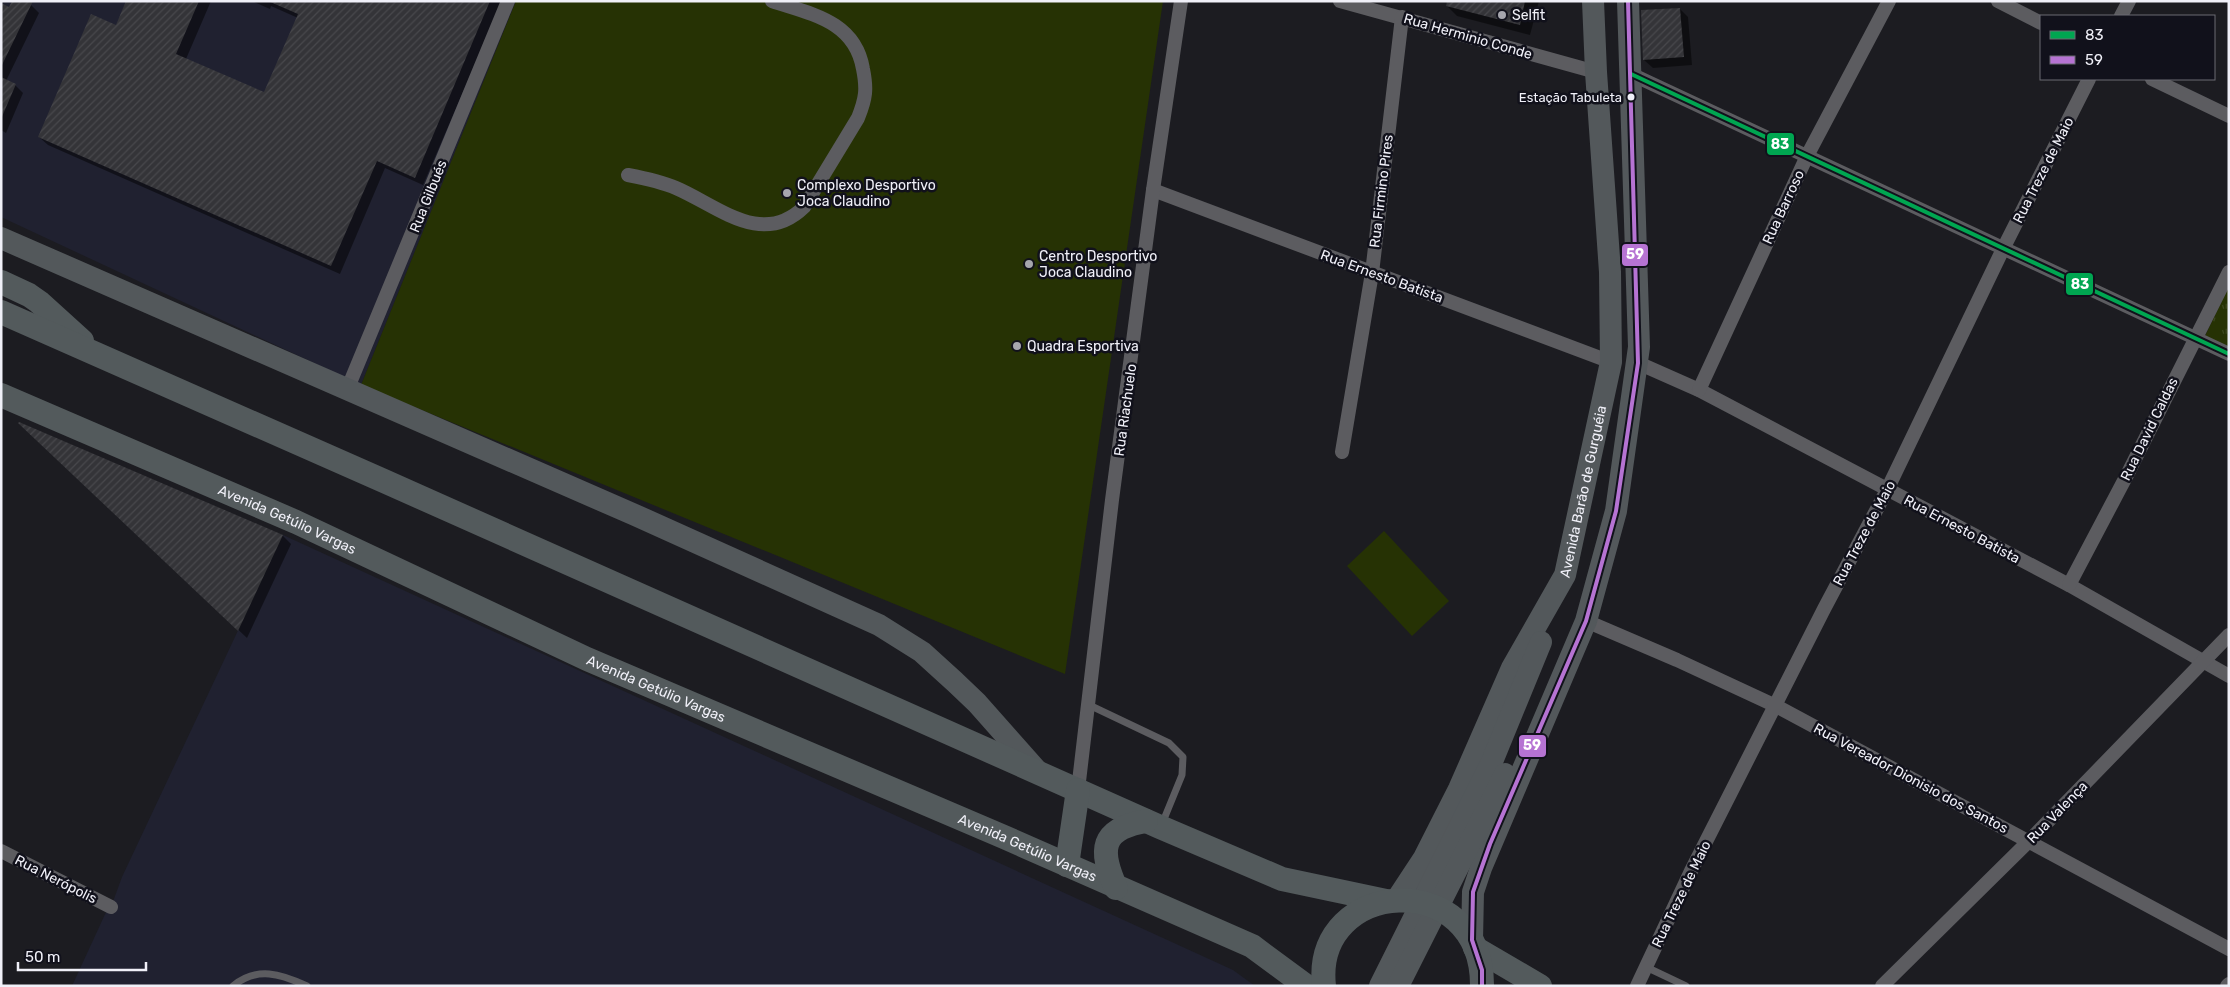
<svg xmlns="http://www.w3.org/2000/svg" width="2230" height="987" font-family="Rubik,sans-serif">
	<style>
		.built { fill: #202130 }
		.park { fill: url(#park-tufts) }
		.pitch { fill: #263204 }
		.shadow { fill: #0007 }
		.building { fill: url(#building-hatch) }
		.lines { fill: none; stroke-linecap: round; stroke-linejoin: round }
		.service { stroke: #5c5c60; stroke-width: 7 }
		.minor { stroke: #5c5c60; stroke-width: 14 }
		.primary { stroke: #53585b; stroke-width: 22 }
		.trunk { stroke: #535a5c; stroke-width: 24 }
		.bus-1-casing { stroke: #11111b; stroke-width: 8 }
		.bus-2-casing { stroke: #11111b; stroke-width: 8 }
		.bus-1 { stroke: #00a651; stroke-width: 4 }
		.bus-2 { stroke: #b673d3; stroke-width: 4 }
		.poi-dot { fill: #a6a6ad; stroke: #11111b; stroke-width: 2 }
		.bus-dot { fill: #f0f0f8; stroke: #11111b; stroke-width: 2 }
		.labels { text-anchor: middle; stroke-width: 5; stroke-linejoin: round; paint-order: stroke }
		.bus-label { font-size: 13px; fill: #f0f0f8; stroke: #11111b; text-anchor: end }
		.poi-label { font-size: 14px; fill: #f0f0f8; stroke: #11111b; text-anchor: start }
		.street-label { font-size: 14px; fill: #f0f0f8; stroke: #11111b }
		.line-badge { stroke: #11111b; stroke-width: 2 }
		.badge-label { font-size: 14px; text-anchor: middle; font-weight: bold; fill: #fff }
	</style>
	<defs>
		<pattern id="park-tufts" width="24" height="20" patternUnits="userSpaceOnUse" patternTransform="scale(1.25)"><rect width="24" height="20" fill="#263204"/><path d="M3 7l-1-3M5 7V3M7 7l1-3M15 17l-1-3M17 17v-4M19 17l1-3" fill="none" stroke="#3b461d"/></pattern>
		<pattern id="building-hatch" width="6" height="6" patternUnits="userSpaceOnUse" patternTransform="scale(1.25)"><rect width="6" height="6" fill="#343438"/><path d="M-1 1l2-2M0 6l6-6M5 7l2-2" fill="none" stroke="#48484c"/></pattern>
	</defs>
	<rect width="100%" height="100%" fill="#1c1c21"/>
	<!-- built -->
	<g class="built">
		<path d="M1,1H516L361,385L1,217Z"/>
		<path d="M283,535L1233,970L1255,986H72L107,910L111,907L122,877Z"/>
	</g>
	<!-- park -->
	<path class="park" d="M2229,286V348L2204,338Z"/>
	<!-- pitch -->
	<g class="pitch">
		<path d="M516,1H1163L1065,674L361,385Z"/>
		<path d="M1384,531L1449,601L1412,636L1347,566Z"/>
	</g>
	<!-- shadow -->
	<g class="shadow">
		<path d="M127,1H211L186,59L265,94L298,18L271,6L270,9L252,1H502L423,185L385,168L340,274L48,145L39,137L116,27Z"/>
		<path d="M1448,1H1539L1530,35L1457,16L1446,5Z"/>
		<path d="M1,4L10,9L31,5L39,13L6,81L15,85L23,93L6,133L1,130Z"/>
		<path d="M1680,9L1688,17L1692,65L1653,68L1644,60Z"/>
		<path d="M21,424L283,536L291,544L247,638Z"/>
	</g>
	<!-- building -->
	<g class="building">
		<path d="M12,1H33L1,67V3L9,7Z"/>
		<path d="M126,1H199L176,54L264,92L298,14L268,1H490L415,178L377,161L331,266L38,137L91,14L116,25Z"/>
		<path d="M1447,1H1525L1520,25L1446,6Z"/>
		<path d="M1680,8L1684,57L1643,60L1641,10Z"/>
		<path d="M1,77L16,84L1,119Z"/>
		<path d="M19,422L283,535L238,631L18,423Z"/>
	</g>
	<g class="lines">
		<!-- service -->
		<g class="service">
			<path d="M1087,704L1169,743L1183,757L1182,775L1162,824"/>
			<path d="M1646,967L1686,986"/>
			<path d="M233,986C257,966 281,974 307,986"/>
		</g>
		<!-- minor -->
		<g class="minor">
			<path d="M1340,1L1596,72"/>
			<path d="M1998,1L2041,23"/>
			<path d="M2121,16L2129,1"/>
			<path d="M1631,74L2229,354"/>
			<path d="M2152,79L2229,116"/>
			<path d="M628,175C644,178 660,181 676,188C718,206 762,248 804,207L858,118C866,98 867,89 863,69C855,21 811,14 772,1"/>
			<path d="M1153,190L1611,362"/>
			<path d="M1638,363L1699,390L2069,585L2229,676"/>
			<path d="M347,390L508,1"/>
			<path d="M1699,390L1807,156L1889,1"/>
			<path d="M1342,452L1372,273L1402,17"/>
			<path d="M2069,585L2127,475L2229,272"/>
			<path d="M1586,621L1677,660L1776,706L2229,949"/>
			<path d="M1078,790L1112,500L1153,190L1181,1"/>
			<path d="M1,851L111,907"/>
			<path d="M1637,986L1691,871L1824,609L1887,490L2003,249L2089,79"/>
			<path d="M1882,986L2029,841L2229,635"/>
			<path d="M2227,986L2229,984"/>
		</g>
		<!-- primary -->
		<g class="primary">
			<path d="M1,238L635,515L879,625L922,652L955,682L977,703L1039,773"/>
			<path id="s1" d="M1397,899L1424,858L1459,789L1512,668L1565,575L1611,362L1610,272L1596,72L1593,1"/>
			<path d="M1472,940L1473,892L1481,868L1586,621L1616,511L1639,347L1628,1"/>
			<path d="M1380,986L1491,764L1541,642"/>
			<path d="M1398,986L1505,774"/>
		</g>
		<!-- trunk -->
		<g class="trunk">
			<path d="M1,282L29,295L39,302L82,341"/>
			<path d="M1,312L384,481L1160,827L1282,879L1386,901"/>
			<path id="s2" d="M1,395L296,522L587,659L1004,837L1252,946L1306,986"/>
			<path d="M1067,865L1078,790"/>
			<path d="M1116,888C1099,850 1100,829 1146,821"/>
			<path d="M1475,948L1540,986"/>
			<path d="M1324,986C1312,878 1483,866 1482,986"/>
		</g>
		<!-- bus-1 casing -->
		<g class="bus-1-casing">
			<path id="bus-1" d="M1631,74L2229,354"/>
		</g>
		<!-- bus-2 casing -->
		<g class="bus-2-casing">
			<path id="bus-2" d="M1482,986V970L1472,940L1473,892L1490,844L1586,621L1616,511L1638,363L1628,1"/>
		</g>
		<!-- bus-1 -->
		<use href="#bus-1" class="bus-1"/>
		<!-- bus-2 -->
		<use href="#bus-2" class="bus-2"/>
	</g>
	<!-- markers -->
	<g class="poi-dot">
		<circle cx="1502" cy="15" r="5"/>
		<circle cx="787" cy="193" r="5"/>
		<circle cx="1029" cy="264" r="5"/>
		<circle cx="1017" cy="346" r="5"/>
	</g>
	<circle class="bus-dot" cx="1631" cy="97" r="4.5"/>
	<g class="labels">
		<!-- bus labels -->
		<g class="bus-label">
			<text x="1622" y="102">Estação Tabuleta</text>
		</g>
		<!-- poi labels -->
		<g class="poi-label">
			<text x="1512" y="20">Selfit</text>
			<text x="797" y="190">Complexo Desportivo<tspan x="797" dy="16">Joca Claudino</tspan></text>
			<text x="1039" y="261">Centro Desportivo<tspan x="1039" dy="16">Joca Claudino</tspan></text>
			<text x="1027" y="351">Quadra Esportiva</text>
		</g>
		<!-- street labels -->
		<g class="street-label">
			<text transform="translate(1468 36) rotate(16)" y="5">Rua Herminio Conde</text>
			<text transform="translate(2043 170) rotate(-63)" y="5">Rua Treze de Maio</text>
			<text transform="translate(1381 191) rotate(-83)" y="5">Rua Firmino Pires</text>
			<text transform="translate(428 196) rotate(-68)" y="5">Rua Gilbués</text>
			<text transform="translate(1783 207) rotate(-65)" y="5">Rua Barroso</text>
			<text transform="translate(1382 276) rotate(20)" y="5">Rua Ernesto Batista</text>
			<text transform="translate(1125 410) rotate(-82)" y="5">Rua Riachuelo</text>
			<text transform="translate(2149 429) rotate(-64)" y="5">Rua David Caldas</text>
			<text dy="5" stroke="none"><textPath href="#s1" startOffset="451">Avenida Barão de Gurguéia</textPath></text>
			<text dy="5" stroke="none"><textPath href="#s2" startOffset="312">Avenida Getúlio Vargas</textPath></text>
			<text transform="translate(1962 529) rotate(28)" y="5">Rua Ernesto Batista</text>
			<text transform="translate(1864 533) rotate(-62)" y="5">Rua Treze de Maio</text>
			<text dy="5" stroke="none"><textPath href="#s2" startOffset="718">Avenida Getúlio Vargas</textPath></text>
			<text transform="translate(1911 778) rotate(28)" y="5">Rua Vereador Dionisio dos Santos</text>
			<text transform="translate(2057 812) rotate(-46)" y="5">Rua Valença</text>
			<text dy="5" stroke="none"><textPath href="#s2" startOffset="1122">Avenida Getúlio Vargas</textPath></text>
			<text transform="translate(56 879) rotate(27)" y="5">Rua Nerópolis</text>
			<text transform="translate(1681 894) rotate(-64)" y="5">Rua Treze de Maio</text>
		</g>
	</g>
	<g class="line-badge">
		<rect x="1766" y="132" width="29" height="24" rx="5" fill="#00a651"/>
		<rect x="1621" y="243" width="28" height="24" rx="5" fill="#b673d3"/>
		<rect x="2065" y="272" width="29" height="24" rx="5" fill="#00a651"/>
		<rect x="1518" y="734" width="29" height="24" rx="5" fill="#b673d3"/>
	</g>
	<g class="badge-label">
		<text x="1780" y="149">83</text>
		<text x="1635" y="259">59</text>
		<text x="2080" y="289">83</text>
		<text x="1532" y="750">59</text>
	</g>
	<!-- border -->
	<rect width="2230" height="987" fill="none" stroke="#f0f0f8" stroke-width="5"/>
	<!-- legend -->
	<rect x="2040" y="15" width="175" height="65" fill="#11111b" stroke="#6a6a73"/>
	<rect x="2050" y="31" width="25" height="8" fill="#00a651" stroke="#6a6a73"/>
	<text x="2085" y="40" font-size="15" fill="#f0f0f8">83</text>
	<rect x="2050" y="56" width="25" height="8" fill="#b673d3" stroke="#6a6a73"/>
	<text x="2085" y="65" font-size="15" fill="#f0f0f8">59</text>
	<!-- scale -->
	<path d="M18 962v8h128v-8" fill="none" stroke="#f0f0f8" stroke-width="2.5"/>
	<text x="25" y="962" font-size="15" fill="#f0f0f8" stroke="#11111b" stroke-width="4" paint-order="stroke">50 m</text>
</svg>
